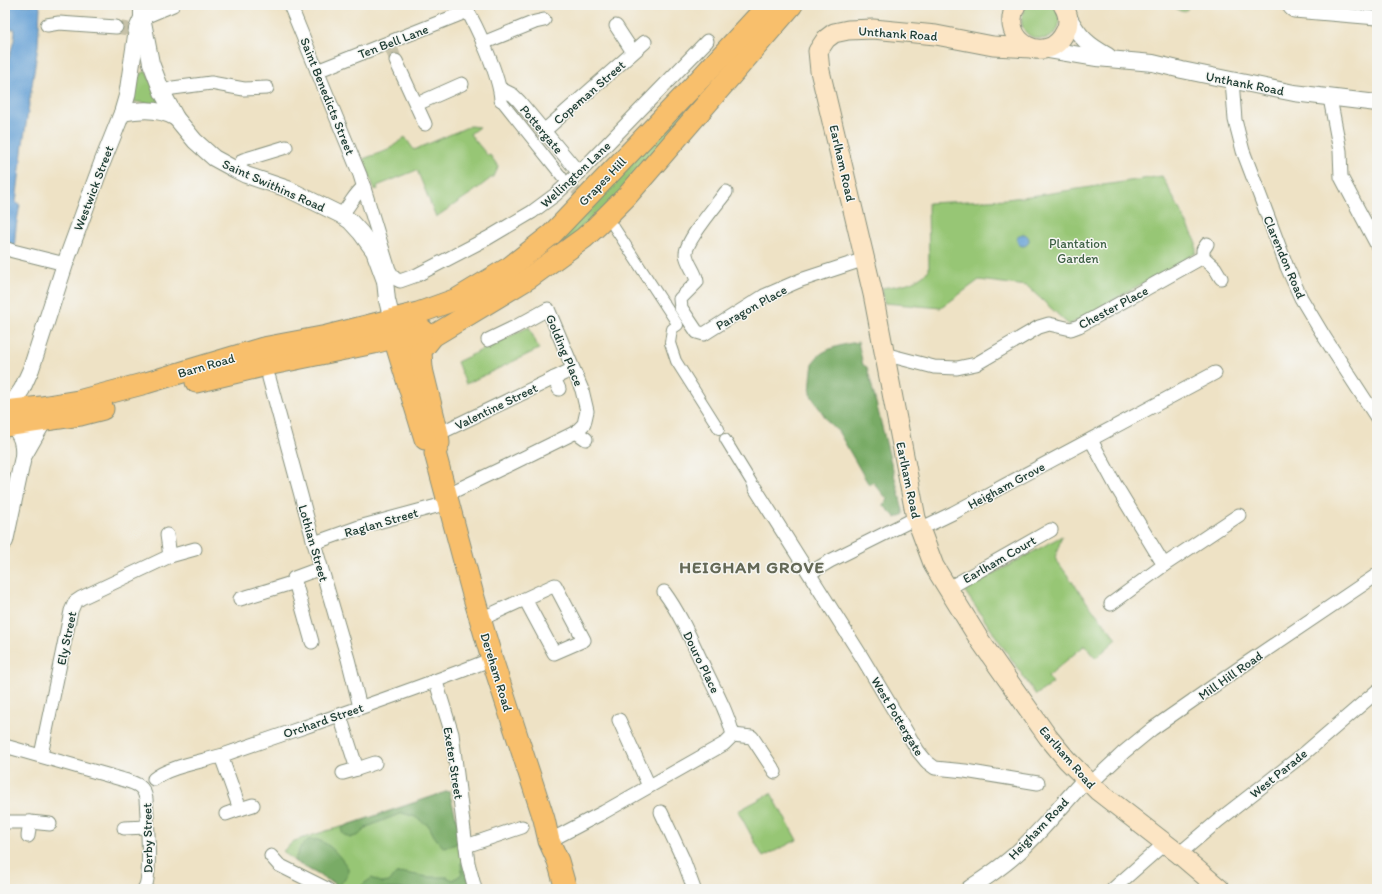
<svg xmlns="http://www.w3.org/2000/svg" width="1382" height="894" font-family="Itim,sans-serif">
	<style>
		.green { fill: #97c675; stroke: #5b8254 }
		.forest { fill: #79ab66; stroke: #4c744d }
		.water { fill: #66a1d6; stroke: #426f85 }
		.lines { fill: none; stroke-linecap: round; stroke-linejoin: round }
		.pedestrian-tunnel { stroke: #c5c1a8; stroke-width: 10; stroke-dasharray: 10 5; stroke-linecap: butt }
		.minor-tunnel { stroke: #c5c1a8; stroke-width: 13; stroke-dasharray: 13 6; stroke-linecap: butt }
		.pedestrian-casing { stroke: #86907c; stroke-width: 12 }
		.minor-casing { stroke: #86907c; stroke-width: 15 }
		.tertiary-casing { stroke: #86907c; stroke-width: 18 }
		.secondary-casing { stroke: #86907c; stroke-width: 21 }
		.primary-casing { stroke: #86907c; stroke-width: 23 }
		.pedestrian { stroke: #fff; stroke-width: 10 }
		.minor { stroke: #fff; stroke-width: 13 }
		.tertiary { stroke: #fff; stroke-width: 16 }
		.secondary { stroke: #fce5c4; stroke-width: 19 }
		.primary { stroke: #f8bf6c; stroke-width: 21 }
		.labels { text-anchor: middle; stroke-width: 3; stroke-linejoin: round; paint-order: stroke }
		.street-label { font-size: 13px; fill: #1f3d34; stroke: #f6f6f2 }
		.park-label { font-size: 13px; fill: #3d5f44; stroke: #f6f6f2 }
		.district-label { font-size: 17px; font-weight: bold; letter-spacing: 1px; fill: #636856; stroke: #f6f6f2 }
	</style>
	<rect width="100%" height="100%" fill="#f6f6f2"/>
	<filter id="ink" filterUnits="userSpaceOnUse"><feTurbulence type="fractalNoise" baseFrequency=".025" numOctaves="2"/><feDisplacementMap in="SourceGraphic" scale="8" xChannelSelector="R" yChannelSelector="G"/><feConvolveMatrix kernelMatrix="1 2 1 2 8 2 1 2 1" color-interpolation-filters="sRGB"/></filter>
	<filter id="wash" filterUnits="userSpaceOnUse"><feTurbulence type="fractalNoise" baseFrequency=".012" numOctaves="4" result="noise"/><feDisplacementMap in="SourceGraphic" scale="16" xChannelSelector="R" yChannelSelector="G"/><feGaussianBlur stdDeviation="0.9" result="paint"/><feColorMatrix in="noise" values="0 0 0 0 0 0 0 0 0 0 0 0 0 0 0 0 0 1.4 0 .05"/><feComposite in="paint" operator="in"/></filter>
	<g filter="url(#wash)">
		<rect width="100%" height="100%" fill="#eee2c5"/>
		<!-- green -->
		<g class="green">
			<path d="M1027,5H1053C1059,11 1060,16 1059,25C1055,47 1017,42 1022,16C1023,11 1024,9 1027,5Z"/>
			<path d="M1176,5H1188C1188,12 1182,13 1177,9Z"/>
			<path d="M774,11L604,213L558,248L505,279Z"/>
			<path d="M146,71L163,106L131,101L135,77Z"/>
			<path d="M470,126L479,127L470,134L488,156L490,155L498,166L495,175L473,192L436,217L417,170L377,186L378,189L375,190L363,159L388,150L405,137L414,150Z"/>
			<path d="M1162,176L1196,241V253L1069,325L1027,286L979,280L941,308L884,303L882,288C904,284 912,285 929,270L928,203L1007,199L1045,194Z"/>
			<path d="M529,327L539,349L466,384L457,362Z"/>
			<path d="M1062,536L1055,558L1089,605L1117,639L1096,658L1085,645L1048,676L1053,683L1036,695L964,590Z"/>
			<path d="M449,791L472,889H344L294,861L283,851L294,841L326,831L345,826Z"/>
			<path d="M771,793L797,840L763,857L738,811Z"/>
		</g>
		<!-- forest -->
		<g class="forest">
			<path d="M858,342L863,365L867,367L904,514L896,518L883,505L888,500L873,482L869,485L838,431L829,423L810,394C811,385 811,369 814,362C819,349 845,344 858,342Z"/>
			<path d="M449,791L462,839L454,845L443,847L434,836L429,826L415,817L402,813L367,827L359,835L350,838L343,834L341,829L345,826Z"/>
			<path d="M308,840C311,840 315,839 318,840C331,844 341,858 348,868V874L339,886L294,861L301,846Z"/>
			<path d="M465,860L471,889H359L363,884L372,878L382,883L389,882L396,874L405,873L428,877H447L453,880L462,874L461,863Z"/>
		</g>
		<!-- water -->
		<g class="water">
			<path d="M10,5H39L40,8L38,46L23,144L16,203L20,205C17,221 14,235 15,251L5,247V72L14,40L15,29H9Z"/>
			<circle cx="1023" cy="240" r="6"/>
		</g>
	</g>
	<g filter="url(#ink)">
		<g class="lines">
			<!-- pedestrian-tunnel -->
			<path class="pedestrian-tunnel" d="M564,179L607,220"/>
			<!-- minor-tunnel -->
			<g class="minor-tunnel">
				<path d="M116,27L128,29"/>
				<path d="M392,50L396,61"/>
			</g>
			<!-- pedestrian casing -->
			<g class="pedestrian-casing">
				<g id="pedestrian">
					<path d="M501,100L503,103L562,177"/>
					<path d="M614,227L678,325L672,329L670,343L676,361L719,429"/>
					<path d="M725,439L755,488"/>
				</g>
			</g>
			<!-- minor casing -->
			<g class="minor-casing">
				<g id="minor">
					<path d="M290,5L360,175L389,270L394,278L400,281L417,275L488,238L532,212L555,195L579,173L707,41"/>
					<path d="M464,5C477,26 500,77 501,100"/>
					<path d="M1288,5L1291,9L1294,11L1377,18"/>
					<path d="M142,18L173,5"/>
					<path d="M47,25L59,23L116,27"/>
					<path d="M616,26L633,52"/>
					<path d="M483,43L535,22L544,20"/>
					<path d="M396,61L425,124"/>
					<path d="M317,71L468,11"/>
					<path d="M1232,80L1235,120L1243,151L1287,267L1301,298L1325,338L1377,418"/>
					<path d="M501,89L513,95L519,101L579,173"/>
					<path d="M162,92L173,88L211,83L244,89L267,88"/>
					<path d="M1330,98L1340,151L1341,177L1377,245"/>
					<path d="M417,104L462,84"/>
					<path d="M544,131L645,42"/>
					<path d="M236,170L243,160L286,147"/>
					<path d="M726,192C718,203 685,241 686,254C687,264 696,272 697,282L680,299L681,308L697,332L704,334L764,296L801,280L865,259"/>
					<path d="M341,215C350,206 354,194 364,187"/>
					<path d="M5,248L13,251L65,264"/>
					<path d="M1203,257V250L1207,244"/>
					<path d="M884,354L934,367L957,368L976,364L1039,327L1049,324L1071,329L1079,326L1203,257L1215,268L1221,278"/>
					<path d="M269,378L314,543L348,659L360,707"/>
					<path d="M554,378L559,389"/>
					<path d="M576,432L586,439"/>
					<path d="M438,434L573,369"/>
					<path d="M1091,440L1116,486L1164,565L1111,604"/>
					<path d="M755,488L860,654L918,751L927,762L935,768L965,771L1038,783"/>
					<path d="M446,495L511,464L576,432L584,424L587,411L582,390L548,309L515,327L488,340"/>
					<path d="M920,529L953,513L1215,373"/>
					<path d="M167,535L170,556"/>
					<path d="M314,543L359,527L448,503"/>
					<path d="M1164,565L1239,515"/>
					<path d="M810,573L830,561L916,518"/>
					<path d="M947,589L1051,530"/>
					<path d="M240,599L295,582"/>
					<path d="M481,619L555,585L584,640L554,653L525,599"/>
					<path d="M312,642L294,578L321,568"/>
					<path d="M436,682L452,734L468,863L475,889"/>
					<path d="M340,716L357,769L343,773"/>
					<path d="M619,720L649,786"/>
					<path d="M733,735L752,737L775,772"/>
					<path d="M5,746L121,779C133,783 144,784 146,799C147,816 152,879 144,889"/>
					<path d="M41,755L71,611L75,602L81,598L170,556L195,549"/>
					<path d="M221,756L240,809L226,814"/>
					<path d="M357,769L375,763"/>
					<path d="M154,779C169,766 206,761 226,754C315,723 405,694 492,659"/>
					<path d="M1090,784L1124,752L1152,729L1238,669L1377,575"/>
					<path d="M240,809L253,805"/>
					<path d="M661,812L683,859L694,889"/>
					<path d="M5,822H30L50,824"/>
					<path d="M124,828L147,827"/>
					<path d="M28,836L30,822"/>
					<path d="M549,841L604,812L724,744L733,735C727,711 715,690 704,667C692,642 681,615 664,592"/>
					<path d="M466,846L522,827"/>
					<path d="M1179,854L1219,820L1305,753L1377,691"/>
					<path d="M271,856L279,865L327,889"/>
					<path d="M1113,889L1164,844"/>
				</g>
			</g>
			<!-- tertiary casing -->
			<g class="tertiary-casing">
				<g id="tertiary">
					<path d="M1068,16C1079,37 1088,45 1108,56"/>
					<path d="M143,22L151,63L162,92L176,118L195,141L214,158L236,170L246,175L288,189L341,215L350,221L361,233L374,251L385,281L387,300L392,320"/>
					<path d="M1043,49L1097,58L1153,63L1182,70L1294,93L1377,103"/>
					<path d="M122,113C140,109 160,108 176,118"/>
					<path d="M8,410L22,389L31,369L65,264L102,163L122,113L127,96L137,29L142,18V5"/>
					<path d="M23,457L43,422"/>
					<path d="M5,541L23,457C24,444 22,435 12,425"/>
					<path d="M969,889C985,878 1002,867 1016,854C1042,831 1062,804 1086,779"/>
				</g>
			</g>
			<!-- secondary casing -->
			<g class="secondary-casing">
				<g id="secondary">
					<path d="M1016,5C997,42 1048,68 1065,32C1070,23 1068,13 1063,5"/>
					<path d="M1031,48L993,46L936,35L873,29L848,30L834,33L826,39L818,51L820,71L873,294L916,518L934,566L979,639L1048,737L1067,760L1098,791L1179,854L1220,889"/>
				</g>
			</g>
			<!-- primary casing -->
			<g class="primary-casing">
				<g id="primary">
					<path d="M407,316L415,356L422,369L438,434L439,443L435,453L472,591L492,659L544,819L549,841L558,861L566,889"/>
					<path d="M392,324L394,338L425,439"/>
					<path d="M422,369L421,351L433,336L529,278L584,238L597,226L627,196L792,5"/>
					<path d="M196,382L267,365L374,343L423,330"/>
					<path d="M5,411L41,407L78,401L146,383L263,348L327,336L418,313L457,299L510,267L552,234L700,79L768,5"/>
					<path d="M5,426L80,415L103,409"/>
				</g>
			</g>
			<!-- pedestrian -->
			<use href="#pedestrian" class="pedestrian"/>
			<!-- minor -->
			<use href="#minor" class="minor"/>
			<!-- tertiary -->
			<use href="#tertiary" class="tertiary"/>
			<!-- secondary -->
			<use href="#secondary" class="secondary"/>
			<!-- primary -->
			<use href="#primary" class="primary"/>
		</g>
	</g>
	<g class="labels">
		<!-- street labels -->
		<g class="street-label">
			<text transform="translate(898 33) rotate(4)" y="5">Unthank Road</text>
			<text transform="translate(393 41) rotate(-21)" y="5">Ten Bell Lane</text>
			<text transform="translate(1245 83) rotate(11)" y="5">Unthank Road</text>
			<text transform="translate(589 92) rotate(-41)" y="5">Copeman Street</text>
			<text transform="translate(328 96) rotate(68)" y="5">Saint Benedicts Street</text>
			<text transform="translate(542 129) rotate(50)" y="5">Pottergate</text>
			<text transform="translate(843 163) rotate(77)" y="5">Earlham Road</text>
			<text transform="translate(575 174) rotate(-43)" y="5">Wellington Lane</text>
			<text transform="translate(602 181) rotate(-46)" y="5">Grapes Hill</text>
			<text transform="translate(274 185) rotate(24)" y="5">Saint Swithins Road</text>
			<text transform="translate(93 188) rotate(-69)" y="5">Westwick Street</text>
			<text transform="translate(1285 257) rotate(67)" y="5">Clarendon Road</text>
			<text transform="translate(751 307) rotate(-29)" y="5">Paragon Place</text>
			<text transform="translate(1113 307) rotate(-28)" y="5">Chester Place</text>
			<text transform="translate(565 350) rotate(67)" y="5">Golding Place</text>
			<text transform="translate(206 365) rotate(-16)" y="5">Barn Road</text>
			<text transform="translate(496 406) rotate(-26)" y="5">Valentine Street</text>
			<text transform="translate(909 480) rotate(78)" y="5">Earlham Road</text>
			<text transform="translate(1006 485) rotate(-28)" y="5">Heigham Grove</text>
			<text transform="translate(381 522) rotate(-16)" y="5">Raglan Street</text>
			<text transform="translate(314 543) rotate(74)" y="5">Lothian Street</text>
			<text transform="translate(999 559) rotate(-30)" y="5">Earlham Court</text>
			<text transform="translate(66 638) rotate(-78)" y="5">Ely Street</text>
			<text transform="translate(702 662) rotate(64)" y="5">Douro Place</text>
			<text transform="translate(497 672) rotate(73)" y="5">Dereham Road</text>
			<text transform="translate(1230 675) rotate(-35)" y="5">Mill Hill Road</text>
			<text transform="translate(898 716) rotate(59)" y="5">West Pottergate</text>
			<text transform="translate(323 720) rotate(-19)" y="5">Orchard Street</text>
			<text transform="translate(1068 757) rotate(49)" y="5">Earlham Road</text>
			<text transform="translate(454 763) rotate(81)" y="5">Exeter Street</text>
			<text transform="translate(1278 773) rotate(-39)" y="5">West Parade</text>
			<text transform="translate(1038 828) rotate(-46)" y="5">Heigham Road</text>
			<text transform="translate(147 838) rotate(-91)" y="5">Derby Street</text>
		</g>
		<!-- park labels -->
		<g class="park-label">
			<text x="1078" y="248">Plantation<tspan x="1078" dy="15">Garden</tspan></text>
		</g>
		<!-- district labels -->
		<g class="district-label">
			<text x="752" y="573">HEIGHAM GROVE</text>
		</g>
	</g>
	<!-- margin -->
	<rect width="1382" height="894" fill="none" stroke="#f6f6f2" stroke-width="20"/>
</svg>
